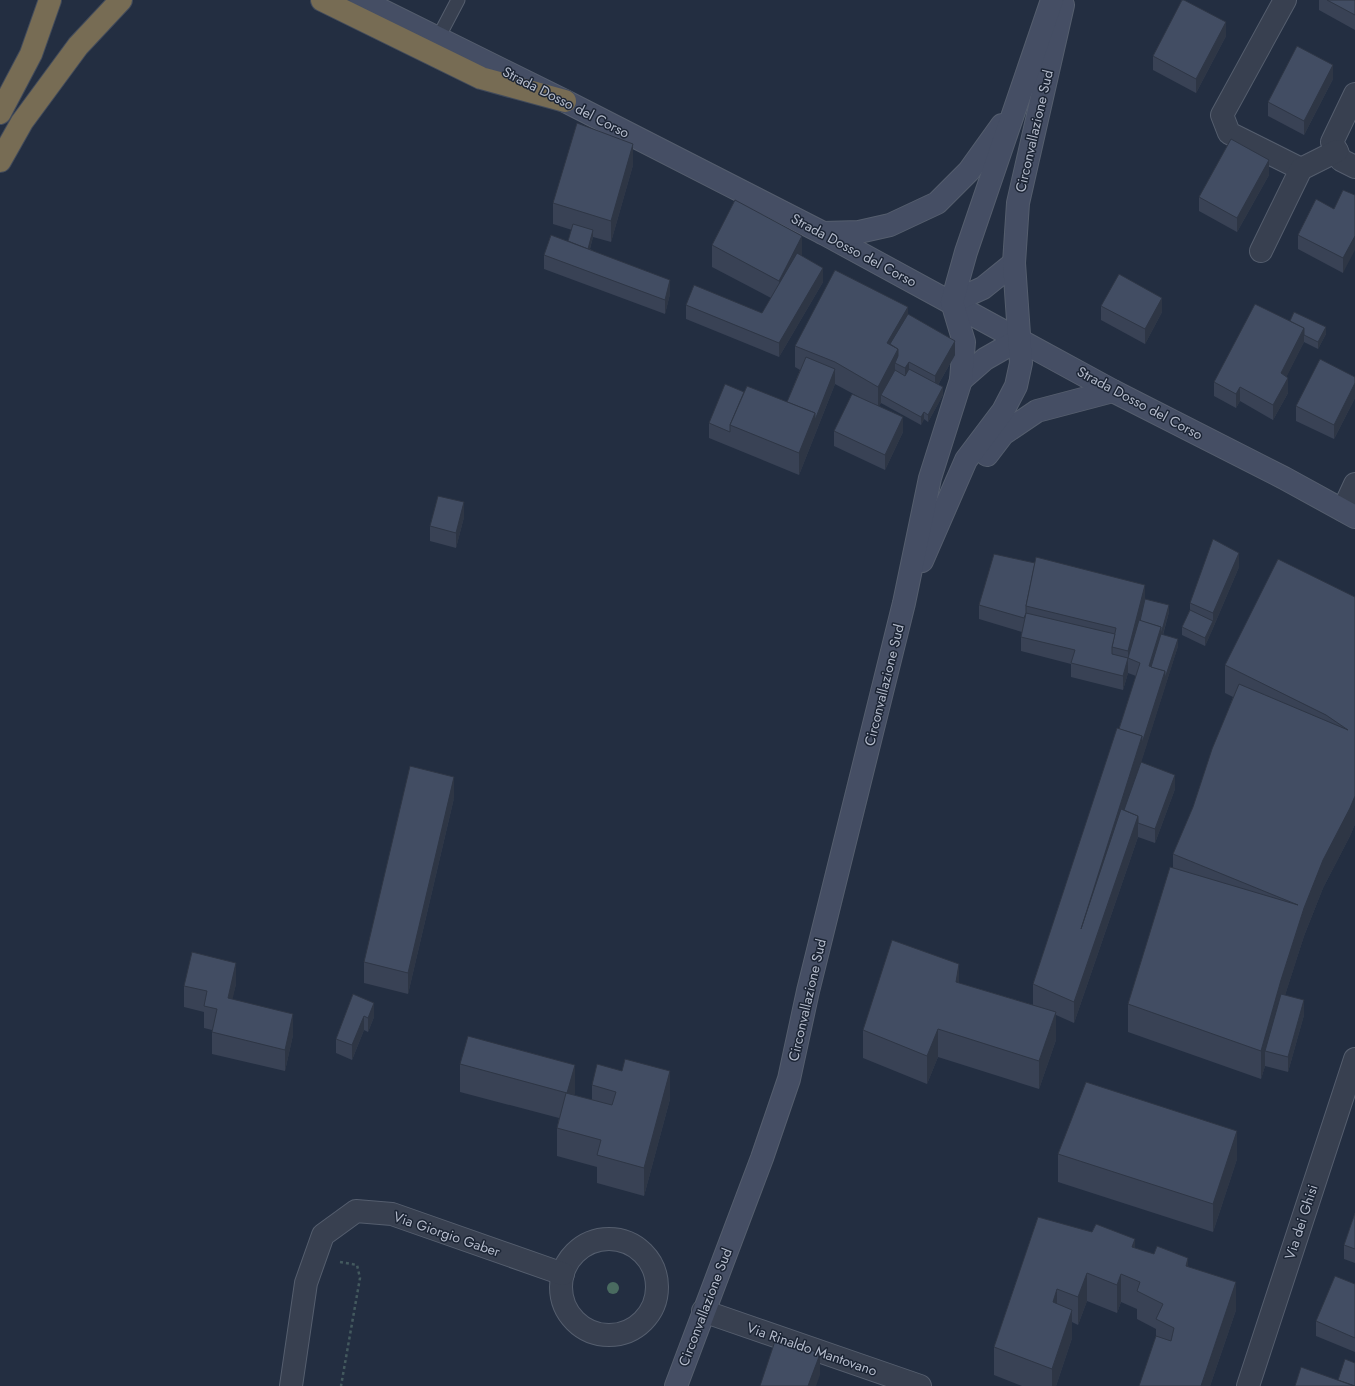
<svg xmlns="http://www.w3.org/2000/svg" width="1355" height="1386" font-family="Jost,sans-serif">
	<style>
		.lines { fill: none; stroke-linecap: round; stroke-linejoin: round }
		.lane-casing { stroke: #555e6e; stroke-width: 15 }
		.street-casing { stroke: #555e6e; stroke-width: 24 }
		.secondary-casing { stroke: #555e6e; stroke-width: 24 }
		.highway-casing { stroke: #424b5b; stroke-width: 24 }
		.path { stroke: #43595e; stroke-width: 2.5; stroke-dasharray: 3 3; stroke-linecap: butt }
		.lane { stroke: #384050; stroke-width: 13 }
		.street { stroke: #384050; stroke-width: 22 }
		.secondary { stroke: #454e64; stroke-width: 22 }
		.highway { stroke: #776c54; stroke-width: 22 }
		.tree { fill: #4a6b60 }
		.wall { fill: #394255 }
		.shaded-wall { fill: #2e3645 }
		.building { fill: #424d63; stroke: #2e3645 }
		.labels { text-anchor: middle; stroke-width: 3; stroke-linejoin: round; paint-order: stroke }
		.street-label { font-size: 14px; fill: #b4bbcb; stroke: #1c2535 }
	</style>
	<rect width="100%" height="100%" fill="#232e41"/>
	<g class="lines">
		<!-- lane casing -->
		<g class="lane-casing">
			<path id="lane" d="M438,38L458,0"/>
		</g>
		<!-- street casing -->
		<g class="street-casing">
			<g id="street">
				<path d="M1285,0L1222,115L1229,133L1301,169"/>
				<path d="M1355,94L1332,142L1341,160L1355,167"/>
				<path d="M1261,251L1301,169L1337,151"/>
				<path d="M1343,510L1355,484"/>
				<circle cx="609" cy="1287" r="48"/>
				<path d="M703,1311L920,1386"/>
				<path d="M291,1386L306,1283L323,1235L356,1211L392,1214L563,1274"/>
				<path d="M1248,1386L1355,1059"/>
			</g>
		</g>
		<!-- secondary casing -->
		<g class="secondary-casing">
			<g id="secondary">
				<path d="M361,0L565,101L823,233L1113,391L1284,478L1355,517"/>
				<path d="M823,233L859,232L890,225L937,203L969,171L1002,125"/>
				<path d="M952,302L983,288L1014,263"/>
				<path d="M961,380L985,359L1020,339"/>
				<path d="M987,455L1003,434L1037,411L1113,391"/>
				<path d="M922,561L966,460L1003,411L1016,386L1021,363L1014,263L1018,203L1063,5"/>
				<path d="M676,1386L762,1158L789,1079L808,991L904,603L930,478L961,380L964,342L952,302L966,252L1052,0"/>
			</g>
		</g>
		<!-- highway casing -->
		<g class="highway-casing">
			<g id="highway">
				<path d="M322,0L481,78L565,101"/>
				<path d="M0,113L31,54L50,0"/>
				<path d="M0,161L22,122L78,46L121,0"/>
			</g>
		</g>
		<!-- path -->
		<path class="path" d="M340,1262L357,1265L360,1278L341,1386"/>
		<!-- lane -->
		<use href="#lane" class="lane"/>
		<!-- street -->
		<use href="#street" class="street"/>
		<!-- secondary -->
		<use href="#secondary" class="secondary"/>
		<!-- highway -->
		<use href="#highway" class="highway"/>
	</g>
	<!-- trees -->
	<circle class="tree" cx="613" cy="1288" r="6"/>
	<!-- wall -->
	<g class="wall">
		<path d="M1319,0H1355V30L1319,10Z"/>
		<path d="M1226,36L1196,93L1153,70V56Z"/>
		<path d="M1333,79L1304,135L1268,116V102Z"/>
		<path d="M633,165L611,242L593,237L590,249L670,294L665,314L544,269V255L568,241L572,230L553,224V203Z"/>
		<path d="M1269,175L1237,232L1199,211V197Z"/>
		<path d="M1355,195L1343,273L1298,249V235L1334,209Z"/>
		<path d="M712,245L802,256L823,282L779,357L686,319V305L762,313L771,298L712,267Z"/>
		<path d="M1101,306L1162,312L1145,344L1101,320Z"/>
		<path d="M908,314L955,355L938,385L943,395L928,422L924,419L921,425L881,403L879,406L903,432L885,470L834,446V431L859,397L835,384L799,475L709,438V423L744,392L787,402L800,370L795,367V346Z"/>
		<path d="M1290,321L1326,334L1318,349L1304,342L1286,377L1288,393L1273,420L1240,401L1236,408L1214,396V382Z"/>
		<path d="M1355,377V398L1334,439L1296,421V406Z"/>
		<path d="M464,517L456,548L430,541V526Z"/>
		<path d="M1239,567L1213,628L1205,646L1182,635V627L1190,610V603Z"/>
		<path d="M1355,597V824L1350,836L1323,888L1304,936L1285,995L1304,1015L1288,1072L1265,1066L1261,1079L1128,1032V1004L1173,868V854L1193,807L1233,697L1225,693V665Z"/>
		<path d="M1145,599L1169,612L1163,635L1178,646L1141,762L1175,789L1155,843L1138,837L1074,1023L1056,1015V1040L1039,1089L938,1057L927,1084L863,1058V1030L959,983L1033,1005V984L1119,729L1136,676L1128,673L1123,690L1071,677V664L1021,651V637L1022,632L979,619V605Z"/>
		<path d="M454,798L408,994L364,983V962Z"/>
		<path d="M236,984L232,999L293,1035L285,1071L212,1054V1030L204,1028V1012L184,1007V986Z"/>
		<path d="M353,994L374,1017L368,1032L364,1030L352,1060L336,1053V1039Z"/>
		<path d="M460,1064L575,1093L574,1095L592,1100V1085L670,1099L644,1196L597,1183V1167L557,1156V1128L559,1118L460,1092Z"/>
		<path d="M1058,1154L1237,1159L1213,1232L1058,1182Z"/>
		<path d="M1355,1213V1263L1344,1259V1245Z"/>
		<path d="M1038,1217L1135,1248L1188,1267L1236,1310L1210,1386L1156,1336V1329L1137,1319V1309L1121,1302L1117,1313L1087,1301L1078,1325L1072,1322V1338L1056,1386H1022L994,1375V1347Z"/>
		<path d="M1355,1284V1352L1316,1336V1321Z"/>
	</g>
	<!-- shaded-wall -->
	<g class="shaded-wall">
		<path d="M1226,22V36L1196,93V79Z"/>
		<path d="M1333,65V79L1304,135V121Z"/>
		<path d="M633,144V165L611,242V221Z"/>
		<path d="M1269,160V175L1237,232V218Z"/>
		<path d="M593,230V237L586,263V255Z"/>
		<path d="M802,236V258L779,302V281Z"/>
		<path d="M1355,236V250L1343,273V258Z"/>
		<path d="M823,268V282L779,357V343Z"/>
		<path d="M670,280V294L665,314V300Z"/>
		<path d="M1162,298V312L1145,344V329Z"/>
		<path d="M908,307V329L894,353L887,343Z"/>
		<path d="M1326,327V334L1318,349V342Z"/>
		<path d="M1304,328V342L1281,388V373Z"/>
		<path d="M955,341V355L935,390V376Z"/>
		<path d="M898,349V364L895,363V376L881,395V403L878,408V387Z"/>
		<path d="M909,362V376L905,383V368Z"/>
		<path d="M835,369V384L799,475V453L815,413Z"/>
		<path d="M1288,378V393L1273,420V405Z"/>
		<path d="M1355,383V398L1334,439V425Z"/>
		<path d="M943,387V395L928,422V415Z"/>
		<path d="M1240,387V401L1236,408V394Z"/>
		<path d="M924,412V419L921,425V417Z"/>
		<path d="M903,417V432L885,470V455Z"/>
		<path d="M464,502V517L456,548V533Z"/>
		<path d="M1239,553V567L1213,628L1205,646V638L1213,621V613Z"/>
		<path d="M1145,585V607L1128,658V651Z"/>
		<path d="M1169,605V612L1152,673L1149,666L1161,627Z"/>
		<path d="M1178,639V646L1124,817L1081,929L1142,736L1165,671Z"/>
		<path d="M1128,658V673L1123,690V676Z"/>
		<path d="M1175,775V789L1155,843V829Z"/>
		<path d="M454,777V798L408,994V973Z"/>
		<path d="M1355,796V824L1350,836L1323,888L1304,936L1281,1008L1265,1051V1066L1261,1079V1051L1281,980L1304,908L1323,860Z"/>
		<path d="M1138,816V837L1074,1023V1002Z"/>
		<path d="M236,963V984L228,1020V998Z"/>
		<path d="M959,964V992L956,982Z"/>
		<path d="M1304,1000V1015L1288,1072V1057Z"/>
		<path d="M374,1003V1017L368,1032V1018Z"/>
		<path d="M1056,1012V1040L1039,1089V1061Z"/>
		<path d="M293,1014V1035L285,1071V1050Z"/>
		<path d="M364,1016V1030L352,1060V1045Z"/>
		<path d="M938,1029V1057L927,1084V1056Z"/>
		<path d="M575,1065V1093L567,1121V1093Z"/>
		<path d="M670,1071V1099L644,1196V1168Z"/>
		<path d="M1237,1131V1159L1213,1232V1204Z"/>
		<path d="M1135,1239V1267L1132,1247Z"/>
		<path d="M1188,1258V1286L1186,1266Z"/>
		<path d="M1087,1273V1301L1078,1325V1297Z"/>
		<path d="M1121,1274V1302L1117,1313V1285Z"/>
		<path d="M1236,1282V1310L1210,1386H1201Z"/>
		<path d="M1057,1289V1317L1053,1302Z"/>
		<path d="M1072,1310V1338L1056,1386H1052V1369Z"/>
		<path d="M820,1354V1375L816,1386H808Z"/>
	</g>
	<!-- building -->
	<g class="building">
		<path d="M1182,0H1184L1226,22L1196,79L1153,56Z"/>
		<path d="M1327,0H1355V15Z"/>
		<path d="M1297,46L1333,65L1304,121L1268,102Z"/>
		<path d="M577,123L633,144L611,221L553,203Z"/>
		<path d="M1231,139L1269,160L1237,218L1199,197Z"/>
		<path d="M1343,190L1355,195V236L1343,258L1298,235L1316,199L1334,209Z"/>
		<path d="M735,200L802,236L779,281L712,245Z"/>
		<path d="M573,224L593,230L588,249L568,241Z"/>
		<path d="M551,235L670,280L665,300L544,255Z"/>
		<path d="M797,253L823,268L779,343L686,305L694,285L762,313Z"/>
		<path d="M835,270L908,307L887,343L898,349L878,387L835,362L795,346Z"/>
		<path d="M1119,274L1162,298L1145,329L1101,306Z"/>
		<path d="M1255,304L1304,328L1281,373L1288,378L1273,405L1240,387L1236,394L1214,382Z"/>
		<path d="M1294,312L1326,327L1318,342L1304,335V328L1290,321Z"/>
		<path d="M908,314L955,341L935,376L909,362L905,368L895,363L898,356V349L890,344Z"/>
		<path d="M806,357L835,369L815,420V413L787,402Z"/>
		<path d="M1320,359L1355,377V383L1334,425L1296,406Z"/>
		<path d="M909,369L943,387L928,415L924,412L921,417L881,395L895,370L905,376Z"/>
		<path d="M725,384L744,392L730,425V432L709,423Z"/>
		<path d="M747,386L815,413L799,453L730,425Z"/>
		<path d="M852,394L903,417L885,455L834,431Z"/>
		<path d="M438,496L464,502L456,533L430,526Z"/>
		<path d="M1213,539L1239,553L1213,613L1190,603Z"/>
		<path d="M994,554L1035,563L1026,606V613L1024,618L979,605Z"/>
		<path d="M1036,557L1145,585L1128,651L1112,647L1116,628L1026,606Z"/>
		<path d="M1278,559L1355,597V796L1350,808L1323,860L1304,908L1281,980L1261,1051L1128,1004L1170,867L1298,905L1173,854L1193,807L1212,749L1239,684L1348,730L1326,715L1225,665Z"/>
		<path d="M1145,599L1169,605L1161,634V627L1140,621Z"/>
		<path d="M1190,610L1213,621L1205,638L1182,627Z"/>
		<path d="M1026,613L1115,634L1112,647V654L1128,658L1123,676L1071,663L1075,650L1021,637Z"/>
		<path d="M1139,620L1161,627L1149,666L1165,671L1142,743V736L1119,729L1140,663L1128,658Z"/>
		<path d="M1161,634L1178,639L1165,678V671L1151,667Z"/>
		<path d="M1117,728L1142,736L1081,929L1121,809L1138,816L1074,1002L1033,984Z"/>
		<path d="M1141,762L1175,775L1155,829L1138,823V816L1124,810Z"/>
		<path d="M410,766L454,777L408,973L364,962Z"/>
		<path d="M892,940L959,964L956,982L1056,1012L1039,1061L938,1029L927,1056L863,1030Z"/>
		<path d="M192,952L236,963L228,998L293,1014L285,1050L212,1032L217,1009L204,1006L207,991L184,986Z"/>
		<path d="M353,994L374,1003L368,1018L364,1016L352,1045L336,1039Z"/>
		<path d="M1281,994L1304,1000L1288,1057L1265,1051Z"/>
		<path d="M468,1036L575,1065L567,1093L460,1064Z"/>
		<path d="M625,1059L670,1071L644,1168L597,1155L601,1140L557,1128L566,1093L612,1105L616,1092L592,1085L597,1064L622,1071Z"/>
		<path d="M1086,1082L1237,1131L1213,1204L1058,1154Z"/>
		<path d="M1355,1213V1249L1344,1245Z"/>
		<path d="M1038,1217L1092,1232L1096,1224L1135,1239L1132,1247L1154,1254L1157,1246L1188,1258L1186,1266L1236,1282L1201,1386H1139L1156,1336L1171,1341L1174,1328L1156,1319L1163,1304L1137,1291L1140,1282L1121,1274L1117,1285L1087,1273L1078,1297L1057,1289L1053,1302L1072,1310L1052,1369L994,1347Z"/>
		<path d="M1335,1276L1355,1284V1338L1316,1321Z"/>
		<path d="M777,1335L820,1354L808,1386H760Z"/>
		<path d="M1345,1359L1355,1363V1386L1338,1380Z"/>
		<path d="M1301,1367L1354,1386H1295Z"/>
	</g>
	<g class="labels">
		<!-- street labels -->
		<g class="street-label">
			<text transform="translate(566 102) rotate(27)" y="5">Strada Dosso del Corso</text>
			<text transform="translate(1034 131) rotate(-77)" y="5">Circonvallazione Sud</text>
			<text transform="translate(854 250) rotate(28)" y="5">Strada Dosso del Corso</text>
			<text transform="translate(1140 403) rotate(28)" y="5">Strada Dosso del Corso</text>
			<text transform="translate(884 685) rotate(-76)" y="5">Circonvallazione Sud</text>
			<text transform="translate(807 1000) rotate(-77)" y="5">Circonvallazione Sud</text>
			<text transform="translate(1301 1222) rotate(-72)" y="5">Via dei Ghisi</text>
			<text transform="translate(447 1234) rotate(19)" y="5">Via Giorgio Gaber</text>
			<text transform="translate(705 1307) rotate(-69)" y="5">Circonvallazione Sud</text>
			<text transform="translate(812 1349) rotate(19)" y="5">Via Rinaldo Mantovano</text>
		</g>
	</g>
</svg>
